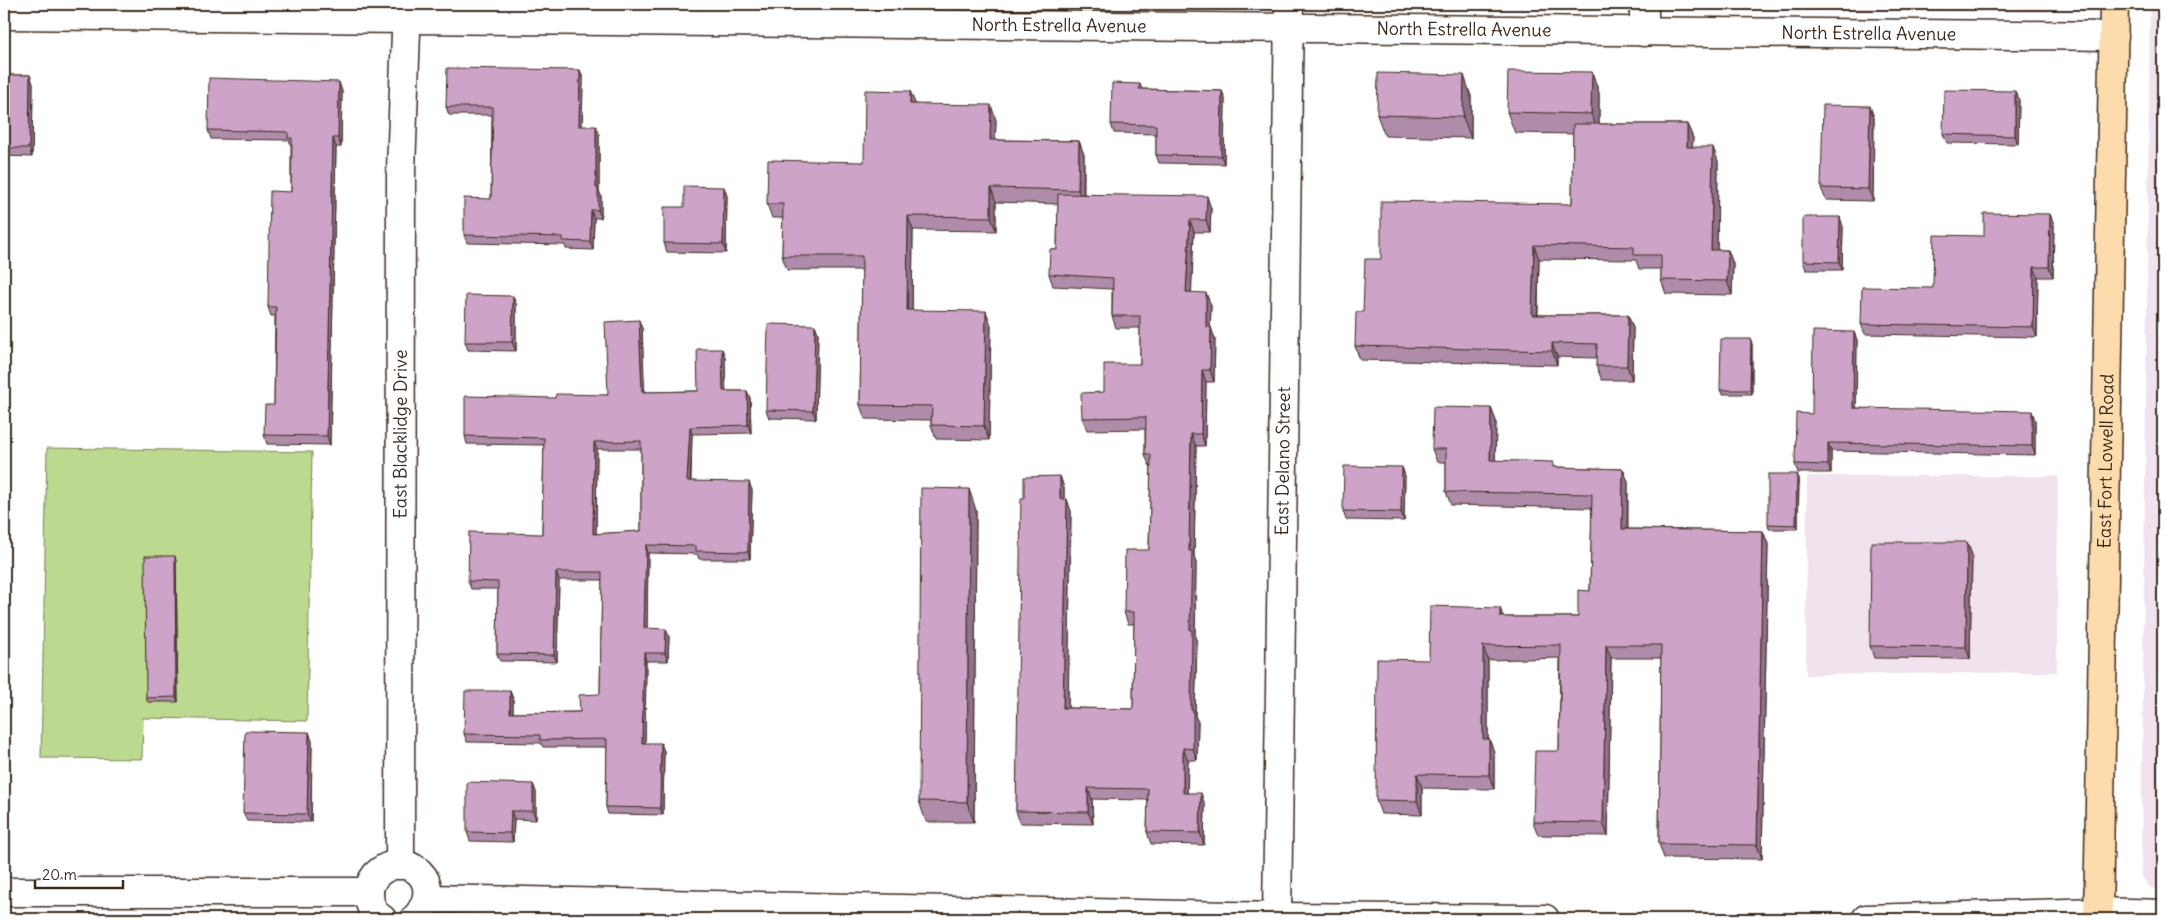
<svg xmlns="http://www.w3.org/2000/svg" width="2167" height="923" font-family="Delius,sans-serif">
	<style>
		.built { fill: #f0e3ee }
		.green { fill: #bcd990; stroke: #7c8257 }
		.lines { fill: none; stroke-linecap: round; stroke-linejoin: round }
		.minor-casing { stroke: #3b2a1e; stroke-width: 31 }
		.major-casing { stroke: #3b2a1e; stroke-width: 31 }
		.minor { stroke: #fff; stroke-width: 28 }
		.major { stroke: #fcdcac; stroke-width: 28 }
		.wall { fill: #b08cab; stroke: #3b2a1e; fill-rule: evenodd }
		.shaded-wall { fill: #90728b; stroke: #3b2a1e }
		.building { fill: #cda3c7; stroke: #3b2a1e; fill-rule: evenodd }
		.labels { text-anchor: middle; stroke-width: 4; stroke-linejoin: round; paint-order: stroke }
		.street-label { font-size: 18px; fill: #3b2a1e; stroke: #fff }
	</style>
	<rect width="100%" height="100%" fill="#fff"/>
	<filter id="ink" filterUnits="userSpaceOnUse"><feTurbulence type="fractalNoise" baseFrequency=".02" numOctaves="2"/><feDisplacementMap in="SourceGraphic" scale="10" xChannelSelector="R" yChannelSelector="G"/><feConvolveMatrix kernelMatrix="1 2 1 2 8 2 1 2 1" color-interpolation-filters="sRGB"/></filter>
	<g filter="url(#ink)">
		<!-- built -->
		<g class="built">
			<path d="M1818,4H2058L2046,12L1818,10Z"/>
			<path d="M2150,4H2163V893L2148,886L2141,875Z"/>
			<path d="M1807,476H2058L2057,672L1806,675Z"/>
		</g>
		<!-- green -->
		<path class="green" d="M47,448L312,452L307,721L143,718L142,759L41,758Z"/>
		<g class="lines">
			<!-- minor casing -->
			<g class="minor-casing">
				<g id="minor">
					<path id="s1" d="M4,15L2114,36"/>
					<path d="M1644,32V4"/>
					<path id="s2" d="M400,865L401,170L407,4"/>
					<path d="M4,892H369"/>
					<path d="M428,899L1278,917L1545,919"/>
					<path d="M382,919C372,913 369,904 369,893C369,886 372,880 376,875C405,846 449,882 415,919"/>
					<path id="s3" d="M1277,919L1289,4"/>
					<path d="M1866,919L2098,912L2163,914"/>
				</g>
			</g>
			<!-- major casing -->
			<g class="major-casing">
				<g id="major">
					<path id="s4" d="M2098,919L2114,4"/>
				</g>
			</g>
			<!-- minor -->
			<use href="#minor" class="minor"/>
			<!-- major -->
			<use href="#major" class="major"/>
		</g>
		<!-- wall -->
		<g class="wall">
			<path d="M580,70L583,78L582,126L599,134V191L601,196V218H594L593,250L566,249L565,245L467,243L464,235L491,199L492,115H449L446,107Z"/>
			<path d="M1592,72L1599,93V124H1687L1693,138L1692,147L1718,161L1717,250H1728L1733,264L1732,295L1666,294L1661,280V269H1639L1636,260L1539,259L1538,315H1628L1633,328L1632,380H1602L1596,366L1597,358L1557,357V365L1360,360L1355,346L1363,312L1381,259L1572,204L1573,134L1515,133L1507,112Z"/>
			<path d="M4,75H30L33,84L32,157L4,156Z"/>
			<path d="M1140,84L1142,89L1222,91L1225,99L1224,164L1159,163L1156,155V134L1114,133L1111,124Z"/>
			<path d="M342,91L341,147H336L330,445L267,444L264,435L274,405L275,316H271L268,307L291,192V146L289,140L211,139L208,130Z"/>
			<path d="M1471,96V138L1385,136L1377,115Z"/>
			<path d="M2019,100L2018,144L1947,143L1943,134Z"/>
			<path d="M915,104L996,120L995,140L1079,141L1084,155V194L1211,208L1210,232H1194L1191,293L1211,305L1210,327L1215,339L1214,382H1206L1205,446H1196L1194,556L1196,563L1195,637L1197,642L1195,716L1198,722L1197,760H1188L1187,793L1205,805L1204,845L1151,844L1147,832L1148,800L1092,799L1093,824L1020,823L1016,811L1024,498L1060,476L1064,488V499L1071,511L1068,708L1133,709L1134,624H1128L1124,612L1149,550L1151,466L1149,465L1145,454V429L1087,430L1082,418L1104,392L1140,364V328H1116L1112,316V289L1053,286L1049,274L1057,250L1058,204L996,202V231L913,230L912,310L991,325L989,440L936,439L931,425V420L865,419L860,405L862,270H787L782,256L783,218H772L767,204L864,162Z"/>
			<path d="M1870,106L1874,118L1873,201L1826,200L1821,188Z"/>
			<path d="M724,187L727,196L726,253L667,252L664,243L684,207Z"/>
			<path d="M2054,224L2053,277H2038L2037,337L1865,334L1861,324L1933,288L1984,236Z"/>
			<path d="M1843,226L1842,270H1806L1803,261Z"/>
			<path d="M513,296L516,304V351L468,350L465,342Z"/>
			<path d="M815,325L818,333L816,419L769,418L766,410Z"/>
			<path d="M642,328L644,392L698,391L722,349L725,357V391H747L750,398L751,433L692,434L691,481L752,490L750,559H699L697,554L648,553L647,628L669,636L668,661H646L645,743L664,751L663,815L608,814L606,807L607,747H543L541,743L467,742L464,734L510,691L513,699V713L580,712L600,694L602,580H559L557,662L500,661L497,654L498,589H471L468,581L542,534L544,445L467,444L465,436L555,398L608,395ZM597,449H641V531L596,534Z"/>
			<path d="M1854,332L1857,340L1856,408L2035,420V455L1831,451V473H1798L1795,464L1812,414Z"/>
			<path d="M1752,344V394H1722L1720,390Z"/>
			<path d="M1491,408L1496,421L1495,461L1555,467L1623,469L1628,482V529L1763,531L1768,544L1762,859L1664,858L1659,844L1661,658H1611L1608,836L1538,835L1533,822L1559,751L1560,658L1488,660V739H1489L1494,752V789L1422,788V815L1381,814L1376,800L1429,660L1503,617H1578L1590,591L1592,508L1451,505L1446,492V462H1437L1432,449Z"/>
			<path d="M1402,467L1405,476L1404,521L1346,520L1343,511Z"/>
			<path d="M1799,478L1798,529H1769L1768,524Z"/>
			<path d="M976,510L974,822H926L919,801Z"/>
			<path d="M1967,542L1972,555L1970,659L1874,658L1870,646Z"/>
			<path d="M175,556L176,561L178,702H148L146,698Z"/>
			<path d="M309,732L312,741L311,822L247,821L243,813Z"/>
			<path d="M533,784L536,792V820L514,819L513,842L470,841L467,832Z"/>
		</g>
		<!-- shaded-wall -->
		<g class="shaded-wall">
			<path d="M580,70L583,78L582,134L579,126Z"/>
			<path d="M1592,72L1599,93V135L1591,114Z"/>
			<path d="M30,75L33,84L32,157L29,148Z"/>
			<path d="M1464,75L1471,96V138L1463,117Z"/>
			<path d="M339,82L342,91L341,147L338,138Z"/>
			<path d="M910,91L916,105L910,104Z"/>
			<path d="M1222,91L1225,99L1224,164L1221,156Z"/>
			<path d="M2015,91L2019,100L2018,144L2015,136Z"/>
			<path d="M991,105L996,120L995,154L990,140Z"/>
			<path d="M1870,106L1874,118L1873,201L1868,189Z"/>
			<path d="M1687,124L1693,138L1692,161L1687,147Z"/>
			<path d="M596,126L599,134V191L601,196V218L598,210L596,188Z"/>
			<path d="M333,138L336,147L330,445L327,436Z"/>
			<path d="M1079,141L1084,155L1083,204L1078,190Z"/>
			<path d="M1713,147L1718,161L1717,264L1711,250Z"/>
			<path d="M724,187L727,196L726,253L723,244Z"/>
			<path d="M991,188L996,202V231L991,217Z"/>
			<path d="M1207,196L1211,208L1210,232L1206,220Z"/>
			<path d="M591,210L594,218L593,250L590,242Z"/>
			<path d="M2050,214L2054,224L2053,277L2049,267Z"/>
			<path d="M908,216L913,230L912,324L907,310Z"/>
			<path d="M1840,217L1843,226L1842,270L1839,262Z"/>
			<path d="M1190,220L1194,232L1191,304L1186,292Z"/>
			<path d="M1534,245L1539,259L1537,329L1532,315Z"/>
			<path d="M1728,250L1733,264L1732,295L1727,281Z"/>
			<path d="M2034,267L2038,277L2037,337L2033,327Z"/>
			<path d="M1206,293L1211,305L1210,339L1206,327Z"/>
			<path d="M513,296L516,304V351L512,342Z"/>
			<path d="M986,311L991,325L989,440L984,426Z"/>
			<path d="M1628,315L1633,328L1632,380L1627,366Z"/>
			<path d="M639,320L642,328L645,400L642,392Z"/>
			<path d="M815,325L818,333L816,419L813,411Z"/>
			<path d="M1211,327L1215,339L1214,382L1210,370Z"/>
			<path d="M1854,332L1857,340L1856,416L1853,408Z"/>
			<path d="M1751,339L1752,344V394L1750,390Z"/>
			<path d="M1552,343L1557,357V365L1552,351Z"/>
			<path d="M722,349L725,357L726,399L723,391Z"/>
			<path d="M1202,370L1206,382L1205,446L1201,434Z"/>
			<path d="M747,391L750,398L751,433L748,425Z"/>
			<path d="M1491,408L1496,421L1495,474L1490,460Z"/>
			<path d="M2032,411L2035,420V455L2032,446Z"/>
			<path d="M690,427L692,434L690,489L687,481Z"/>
			<path d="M1191,434L1196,446L1194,556L1196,563L1195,637L1197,642L1195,716L1198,722L1197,760L1193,749L1191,710L1189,551Z"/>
			<path d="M594,442L597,449L596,542L593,534Z"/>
			<path d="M1828,443L1831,451V473L1828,465Z"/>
			<path d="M1402,467L1405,476L1404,521L1401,512Z"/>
			<path d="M1623,469L1628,482L1627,542L1622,529Z"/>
			<path d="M1797,474L1799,478L1798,529L1796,525Z"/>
			<path d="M1060,476L1064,488V511L1060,499Z"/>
			<path d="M749,482L752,490L750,559L748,552Z"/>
			<path d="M969,489L976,510L974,822L967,802Z"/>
			<path d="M1067,499L1071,511L1068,720L1063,708Z"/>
			<path d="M1763,531L1768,544L1762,859L1757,845Z"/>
			<path d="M1967,542L1972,555L1970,659L1966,647Z"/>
			<path d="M646,545L648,553L647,636L644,628Z"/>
			<path d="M175,556L176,561L178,702L176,697Z"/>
			<path d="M556,572L559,580L557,662L554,655Z"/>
			<path d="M1500,608L1505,621L1500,617Z"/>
			<path d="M666,629L669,636L668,661L665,653Z"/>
			<path d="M1606,645L1611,658L1608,836L1603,823Z"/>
			<path d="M1483,646L1488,660V752L1483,739Z"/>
			<path d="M644,653L646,661L645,751L642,743Z"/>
			<path d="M510,691L513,699V721L510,713Z"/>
			<path d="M309,732L312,741L311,822L307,814Z"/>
			<path d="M1489,739L1494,752V789L1489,775Z"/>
			<path d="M661,743L664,751L663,815L660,808Z"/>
			<path d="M1183,748L1188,760L1187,805L1183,793Z"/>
			<path d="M1417,774L1422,788V815L1417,801Z"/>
			<path d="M533,784L536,792V820L533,811Z"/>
			<path d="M1088,788L1092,799L1093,824L1088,812Z"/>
			<path d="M1201,793L1205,805L1204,845L1200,833Z"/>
			<path d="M511,811L514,819L513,842L510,833Z"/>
		</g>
		<!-- building -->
		<g class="building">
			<path d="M447,68L580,70L579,126H596V188H598V210H591L590,242L563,241V237L464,235V198L491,199L493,107H446Z"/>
			<path d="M1508,71L1592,72L1591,114L1507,112Z"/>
			<path d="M1378,73L1464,75L1463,117L1377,115Z"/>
			<path d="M4,75H30L29,148H4Z"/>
			<path d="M209,78L339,82L338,138H333L327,436L264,435L265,405H274L276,307H268L270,191L291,192L292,138H288V132L208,130Z"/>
			<path d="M1112,83L1140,84L1139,89L1222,91L1221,156L1156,155V125L1111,124Z"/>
			<path d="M865,90L910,91V104L991,105L990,140L1079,141L1078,190L991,188V217L908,216L907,310L986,311L984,426L931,425L932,406L860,405L862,256H782L783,204H767L768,160L864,162Z"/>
			<path d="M1944,90L2015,91V136L1943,134Z"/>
			<path d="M1823,105L1870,106L1868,189L1821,188Z"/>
			<path d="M1573,124H1687V147H1713L1711,250H1728L1727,281L1661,280V255H1634V247L1534,245L1532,315H1628L1627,366H1596L1597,344L1552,343V351L1355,346L1356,312H1363L1365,259H1381V201L1572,204Z"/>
			<path d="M684,186L724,187L723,244L664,243V207H684Z"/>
			<path d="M1058,194L1207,196L1206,220H1190L1186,292L1206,293V327H1211L1210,370H1202L1201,434H1191L1189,551H1192L1190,630H1192L1191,710H1193V749L1183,748V793H1201L1200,833L1147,832L1148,789L1088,788V812L1016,811L1021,498H1024V477L1060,476V499H1067L1063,708L1133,709L1134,612H1124L1125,550H1149L1151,454H1145L1146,417L1082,418L1081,393L1104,392V364H1140V316H1112L1113,278L1049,274L1050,249L1057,250Z"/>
			<path d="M1984,213L2050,214L2049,267H2034L2033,327L1861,324L1862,287L1933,288L1934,235L1984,236Z"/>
			<path d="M1803,217H1840L1839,262L1803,261Z"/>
			<path d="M466,295L513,296L512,342H465Z"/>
			<path d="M639,320L642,392L698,391L697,349H722L723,391H747L748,425L690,427L687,481L749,482L748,552L696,551V546L646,545L644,628L666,629L665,653H644L642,743H661L660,808L606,807L607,739L540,740V735L464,734L465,691H510V713L580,712L579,695L600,694L602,572H556L554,655L497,654L498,582L468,581L469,532L542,534L544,438L465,436V396L555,398L556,394L608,395L605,322ZM641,441V531L593,534L594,442Z"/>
			<path d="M768,324L815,325L813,411L766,410Z"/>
			<path d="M1813,331L1854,332L1853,408L2032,411V446L1828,443V465L1795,464L1796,413L1812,414Z"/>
			<path d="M1721,339H1751L1750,390H1720Z"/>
			<path d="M1433,407L1491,408L1490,460L1553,462V467L1623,469L1622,529L1763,531L1757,845L1659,844L1661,645H1606L1603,823L1533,822L1535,751H1559L1561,645L1483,646V739H1489V775L1417,774V801L1376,800L1377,659L1429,660L1430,606L1500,608V617H1578V590L1590,591L1592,494L1446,492V449H1432Z"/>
			<path d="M1344,466L1402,467L1401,512L1343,511Z"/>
			<path d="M1768,474H1797L1796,525L1768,524Z"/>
			<path d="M921,488L969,489L967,802L919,801Z"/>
			<path d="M1871,542H1967L1966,647L1870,646Z"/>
			<path d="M145,556H175L176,697L146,698Z"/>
			<path d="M245,731L309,732L307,814L243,813Z"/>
			<path d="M467,782L533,784V811H511L510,833L467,832Z"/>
		</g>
	</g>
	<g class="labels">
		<!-- street labels -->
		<g class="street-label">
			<text dy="6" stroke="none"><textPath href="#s1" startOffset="1055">North Estrella Avenue</textPath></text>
			<text dy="6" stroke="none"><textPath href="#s1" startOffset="1460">North Estrella Avenue</textPath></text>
			<text dy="6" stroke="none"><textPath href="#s1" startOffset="1865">North Estrella Avenue</textPath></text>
			<text dy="6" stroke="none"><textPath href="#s2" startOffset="431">East Blacklidge Drive</textPath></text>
			<text dy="6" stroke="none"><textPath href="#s3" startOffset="458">East Delano Street</textPath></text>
			<text dy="6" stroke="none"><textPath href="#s4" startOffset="458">East Fort Lowell Road</textPath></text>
		</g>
	</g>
	<!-- margin -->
	<rect width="2167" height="923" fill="none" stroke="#fff" stroke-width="20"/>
	<rect x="10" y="10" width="2147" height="903" fill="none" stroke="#3b2a1e" stroke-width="2" filter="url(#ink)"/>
	<!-- scale -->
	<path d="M35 880v8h88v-8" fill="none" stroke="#3b2a1e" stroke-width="2.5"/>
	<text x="42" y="880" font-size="15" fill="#3b2a1e" stroke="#ffffff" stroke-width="4" paint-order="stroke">20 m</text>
</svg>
